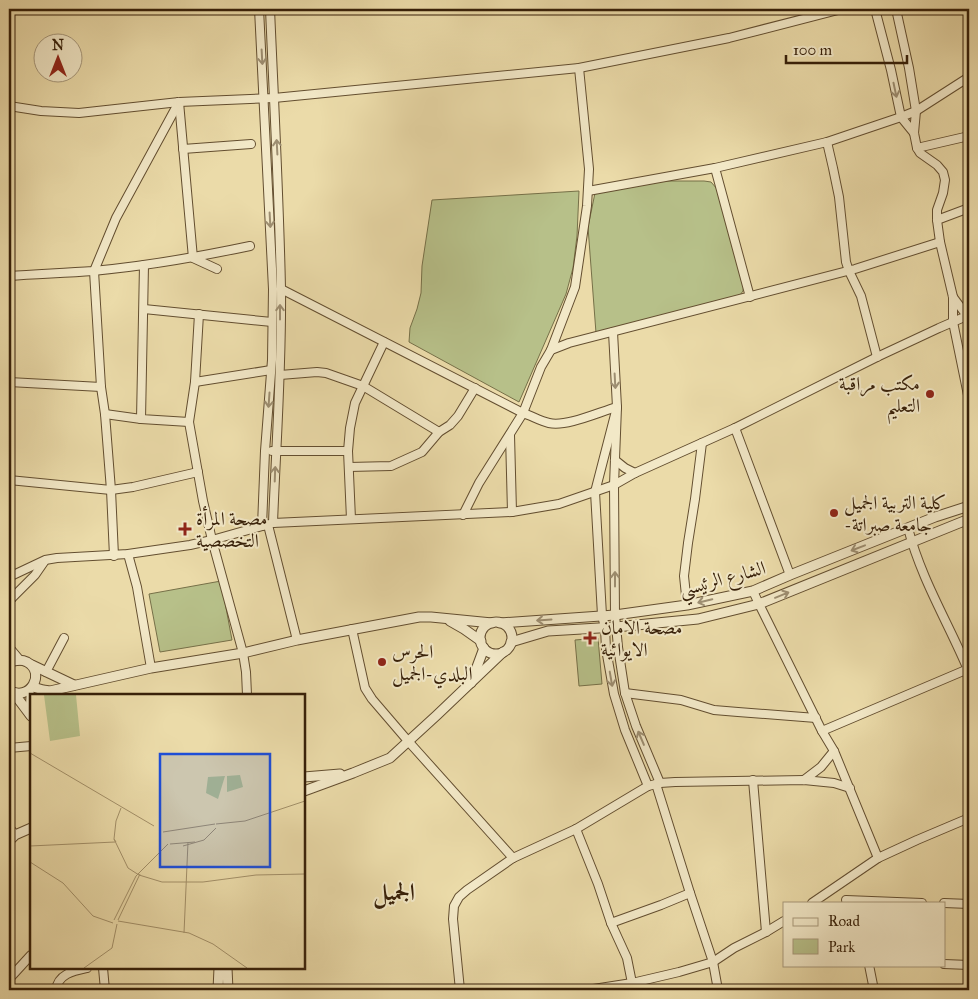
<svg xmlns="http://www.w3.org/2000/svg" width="978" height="999" font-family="'IM FELL Great Primer',Amiri,serif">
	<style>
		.green { fill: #b7c089; stroke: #767048 }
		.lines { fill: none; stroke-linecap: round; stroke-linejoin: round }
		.minor-casing { stroke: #634e30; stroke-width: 10 }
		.tertiary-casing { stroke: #634e30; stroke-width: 11 }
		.minor { stroke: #f2e8c7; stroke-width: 8 }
		.tertiary { stroke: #f2e8c7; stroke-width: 9 }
		.oneway { stroke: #9d8e71 }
		.poi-dot { fill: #8f2418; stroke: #f2e8c7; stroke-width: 2 }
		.labels { text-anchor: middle; stroke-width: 4; stroke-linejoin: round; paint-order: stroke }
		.poi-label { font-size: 19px; fill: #361f08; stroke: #f2e8c7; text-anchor: start }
		.street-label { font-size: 19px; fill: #361f08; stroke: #f2e8c7 }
		.district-label { font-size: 24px; font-weight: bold; fill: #361f08; stroke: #f2e8c7 }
		.inset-road { fill: none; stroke: #a39069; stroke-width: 1 }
		.view { fill: #1d4ed8; fill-opacity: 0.15; stroke: #1d4ed8; stroke-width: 2.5 }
		.inset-edge { fill: none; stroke: #361f08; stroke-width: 2.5 }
	</style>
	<rect width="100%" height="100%" fill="#ebdba9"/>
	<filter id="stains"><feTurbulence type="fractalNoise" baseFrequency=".004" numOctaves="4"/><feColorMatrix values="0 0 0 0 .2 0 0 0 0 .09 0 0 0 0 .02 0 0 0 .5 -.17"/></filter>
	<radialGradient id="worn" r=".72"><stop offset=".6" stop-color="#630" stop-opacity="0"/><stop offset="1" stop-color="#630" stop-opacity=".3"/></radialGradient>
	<!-- green -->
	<g class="green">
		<path d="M664,181H704L711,182L718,190L744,284L743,291L740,295L596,333L588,227L595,193Z"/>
		<path d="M579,191L577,236L573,268L566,294L519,402L409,342L410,328L417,309L421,293L422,266L432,200Z"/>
		<path d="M221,581L232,640L160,652L149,594Z"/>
		<path d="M598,638L602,684L579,686L575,640Z"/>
	</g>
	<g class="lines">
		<!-- minor casing -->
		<g class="minor-casing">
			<g id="minor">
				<path d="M259,9L273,289L272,360L265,451L262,526"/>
				<path d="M270,9C274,102 279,195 281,288C282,367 276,445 273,523"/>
				<path d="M875,9L891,70L901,117L914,133"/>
				<path d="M896,9L909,68L916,111L914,133L917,148L920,153L937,165L943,172L945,180L943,193L937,210V220L940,242L953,297V322L969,400"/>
				<path d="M179,102L193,258L217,269"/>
				<path d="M9,106L41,111L79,113L179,102L274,98L579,68L729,38L842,9"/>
				<path d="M827,142L833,168L839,197L846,262L849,271L861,296L877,357"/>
				<path d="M917,148L969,136"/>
				<path d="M183,149L251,144"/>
				<path d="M588,191L715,168"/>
				<path d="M937,220L969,208"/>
				<path d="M144,265L141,419L189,422"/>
				<path d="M9,276C37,274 65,273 93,271C146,266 198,257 250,246"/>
				<path d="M281,289L523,413C532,416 540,421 549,423C567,427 599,412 617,407L614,485L615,615L618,647L625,693L636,726L660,783"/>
				<path d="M750,297L715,168L827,142L901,117L916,111L969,77"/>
				<path d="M953,297L967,316L969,327"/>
				<path d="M144,309L272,322"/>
				<path d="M199,314L195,382L189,422L203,501L212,540L243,653L246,672L247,695"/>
				<path d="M613,332L617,407L595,492L602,615L605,628L606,649L614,694L625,730L648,786"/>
				<path d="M551,350L575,287L587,206L589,169L579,68"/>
				<path d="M280,375L317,372L326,373L363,386L439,432"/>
				<path d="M9,382L101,387"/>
				<path d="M195,382L271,370"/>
				<path d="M105,414L141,419"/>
				<path d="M735,428L790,575"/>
				<path d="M510,435L512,512"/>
				<path d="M272,451H348"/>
				<path d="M615,460L625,468L635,473"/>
				<path d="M349,467L391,466L422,452L439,432L450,425L458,416L475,388"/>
				<path d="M9,480L111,490L133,487L198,472"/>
				<path d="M463,515L479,483L523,413L541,367L551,350L569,343L855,269L940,242"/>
				<path d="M351,519L348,451L350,428L355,403L384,342"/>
				<path d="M268,525L297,640"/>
				<path d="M908,528C921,579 949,624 969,672"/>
				<path d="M128,554L137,587L151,668"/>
				<path d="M114,556L111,490L105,414L101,387L94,271L116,218L179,102"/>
				<path d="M9,577L45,560L57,558L128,554L190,545L212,540L273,523L512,512L559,504L614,485L635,473L735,428L877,357L939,328L969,315"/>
				<path d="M753,591L759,604L822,731L834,751L878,858L917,840L969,818"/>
				<path d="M9,601L35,575L44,562"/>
				<path d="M687,605L684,576L688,543L695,499L702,443"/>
				<path d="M352,629L365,688L372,699L408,741L513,858"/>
				<path d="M46,672L64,638"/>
				<path d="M625,693L681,700L714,710L738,712L816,718"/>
				<path d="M822,731L968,669"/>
				<path d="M9,748L31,746"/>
				<path d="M753,780L766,932"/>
				<path d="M804,780L821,767L834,751"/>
				<path d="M656,784L690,893L713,962L718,990"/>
				<path d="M9,827L15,835"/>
				<path d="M576,829L598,884L611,923L627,958L632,983"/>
				<path d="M846,900L922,903"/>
				<path d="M812,903L878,858"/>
				<path d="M944,903L969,904"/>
				<path d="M611,923L661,905L690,893"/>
				<path d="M944,964L969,965"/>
				<path d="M869,965L874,990"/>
				<path d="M103,968L105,990"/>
				<path d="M9,979L31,955"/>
				<path d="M56,990C58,974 73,971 87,968"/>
				<path d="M460,990L453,919L454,906L459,897L467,890L513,858L576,829L648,786L660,783L675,782L804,780L834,783L850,788"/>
				<path d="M587,990L632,983L679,972L713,962L734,948L766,932L784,921"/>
			</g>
		</g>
		<!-- tertiary casing -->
		<g class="tertiary-casing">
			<g id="tertiary">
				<path d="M9,602L11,598"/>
				<path d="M450,621L464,629L481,641"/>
				<circle cx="496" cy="638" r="16"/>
				<path d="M500,623L615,615L687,605L753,591L790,575L935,517L969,506"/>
				<path d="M511,642L548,631L616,627L698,619L759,604L969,519"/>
				<path d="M9,648L19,660"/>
				<path d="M9,663C15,660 21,659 27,662C47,673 29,703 9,690"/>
				<path d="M32,665L74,685"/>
				<path d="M471,683L484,648"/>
				<path d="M33,687L43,690L50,691L151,668L243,653L297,640L419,617H431L492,623"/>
				<path d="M13,692L31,716"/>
				<path d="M30,714L31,696"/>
				<path d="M304,777L340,774"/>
				<path d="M304,791L353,773L390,758L437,715L503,652"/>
				<path d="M9,841L15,835L31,828"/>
				<path d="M227,968L228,990"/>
				<path d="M218,990L219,968"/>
			</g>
		</g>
		<!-- minor -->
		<use href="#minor" class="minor"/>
		<!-- tertiary -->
		<use href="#tertiary" class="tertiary"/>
	</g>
	<!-- one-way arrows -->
	<defs><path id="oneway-shaft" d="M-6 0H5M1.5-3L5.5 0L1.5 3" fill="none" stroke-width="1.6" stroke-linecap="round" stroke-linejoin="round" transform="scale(1.25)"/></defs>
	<g class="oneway">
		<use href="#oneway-shaft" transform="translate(262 57) rotate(87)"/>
		<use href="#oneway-shaft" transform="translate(895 90) rotate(78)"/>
		<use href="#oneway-shaft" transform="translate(277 147) rotate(-93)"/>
		<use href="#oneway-shaft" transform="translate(270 220) rotate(87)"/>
		<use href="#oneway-shaft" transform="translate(280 312) rotate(-90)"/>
		<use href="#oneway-shaft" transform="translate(615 381) rotate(87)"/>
		<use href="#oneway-shaft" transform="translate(269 400) rotate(94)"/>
		<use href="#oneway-shaft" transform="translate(275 474) rotate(-88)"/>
		<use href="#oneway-shaft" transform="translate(858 548) rotate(159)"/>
		<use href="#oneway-shaft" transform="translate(615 579) rotate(-90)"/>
		<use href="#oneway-shaft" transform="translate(782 595) rotate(-22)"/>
		<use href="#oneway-shaft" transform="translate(705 601) rotate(167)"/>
		<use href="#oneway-shaft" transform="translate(544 620) rotate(176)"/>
		<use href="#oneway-shaft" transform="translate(611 679) rotate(80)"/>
		<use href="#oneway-shaft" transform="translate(641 738) rotate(-113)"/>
	</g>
	<!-- markers -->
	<g class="poi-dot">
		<circle cx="930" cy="394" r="5"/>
		<circle cx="834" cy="513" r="5"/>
		<path d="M182.5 521.5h5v5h5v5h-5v5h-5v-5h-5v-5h5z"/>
		<path d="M587.5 630.5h5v5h5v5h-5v5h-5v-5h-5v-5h5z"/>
		<circle cx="382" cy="662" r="5"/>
	</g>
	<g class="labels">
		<!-- poi labels -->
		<g class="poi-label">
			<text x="920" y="390" text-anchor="end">مكتب مراقبة<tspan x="920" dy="22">التعليم</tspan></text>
			<text x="844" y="509">كلية التربية الجميل<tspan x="844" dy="22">-جامعة صبراتة</tspan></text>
			<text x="196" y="525">مصحة المرأة<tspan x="196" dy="22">التخصصية</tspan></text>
			<text x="601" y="634">مصحة الامان<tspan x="601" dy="22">الايوائية</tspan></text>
			<text x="392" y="658">الحرس<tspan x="392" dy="22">البلدي-الجميل</tspan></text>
		</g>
		<!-- street labels -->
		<g class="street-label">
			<text transform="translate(722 578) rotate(-15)" y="7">الشارع الرئيسي</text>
		</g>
		<!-- district labels -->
		<g class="district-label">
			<text x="394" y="900">الجميل</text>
		</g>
	</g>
	<!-- overview -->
	<g transform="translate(30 694)">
		<rect width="275" height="275" fill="#ebdba9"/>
		<path d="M14,1H46L50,42L20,47ZM210,81L213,93L197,98V82ZM195,82L188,105L176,99L178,83Z" fill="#b7c089"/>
		<path class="inset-road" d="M0,59L124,132M186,130L215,127L275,107M133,138L185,130M84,145L86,127L91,114M86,148L84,145L98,174L109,181L132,188H173L226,181L275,180M140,150L165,148M0,152L85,148M153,152L174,146L186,134M0,168L33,189L63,222L83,229M84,226L106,182L138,150M88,226L110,180M88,227L159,239L183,250L217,274M154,239L158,148M54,274L82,254L87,230"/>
		<path class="view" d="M130,60H240V173H130Z"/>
		<rect width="275" height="275" class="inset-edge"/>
	</g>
	<!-- margin -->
	<rect width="978" height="999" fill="none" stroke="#ebdba9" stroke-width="30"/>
	<rect x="10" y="10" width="958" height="979" fill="none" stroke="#361f08" stroke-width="2.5"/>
	<rect x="15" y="15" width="948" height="969" fill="none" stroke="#361f08"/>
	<!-- legend -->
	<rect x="783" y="902" width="162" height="65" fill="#f2e8c7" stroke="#a7987b"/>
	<rect x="793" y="918" width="25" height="8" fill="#f2e8c7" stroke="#a7987b"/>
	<text x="828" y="926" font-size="15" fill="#361f08">Road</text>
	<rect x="793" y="939" width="25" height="15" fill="#b7c089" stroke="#a7987b"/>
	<text x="828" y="952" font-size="15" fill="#361f08">Park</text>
	<!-- north arrow -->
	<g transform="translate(58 58)"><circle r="24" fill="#f2e8c7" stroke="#a7987b"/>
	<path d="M0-4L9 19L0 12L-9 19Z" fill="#8f2418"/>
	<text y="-8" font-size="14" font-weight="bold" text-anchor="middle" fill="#361f08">N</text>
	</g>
	<!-- scale -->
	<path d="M786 55v8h121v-8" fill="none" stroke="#361f08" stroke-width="2.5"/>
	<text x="793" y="55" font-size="15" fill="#361f08" stroke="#f2e8c7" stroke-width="4" paint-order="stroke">100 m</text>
	<rect width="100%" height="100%" filter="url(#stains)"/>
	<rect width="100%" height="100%" fill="url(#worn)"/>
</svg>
